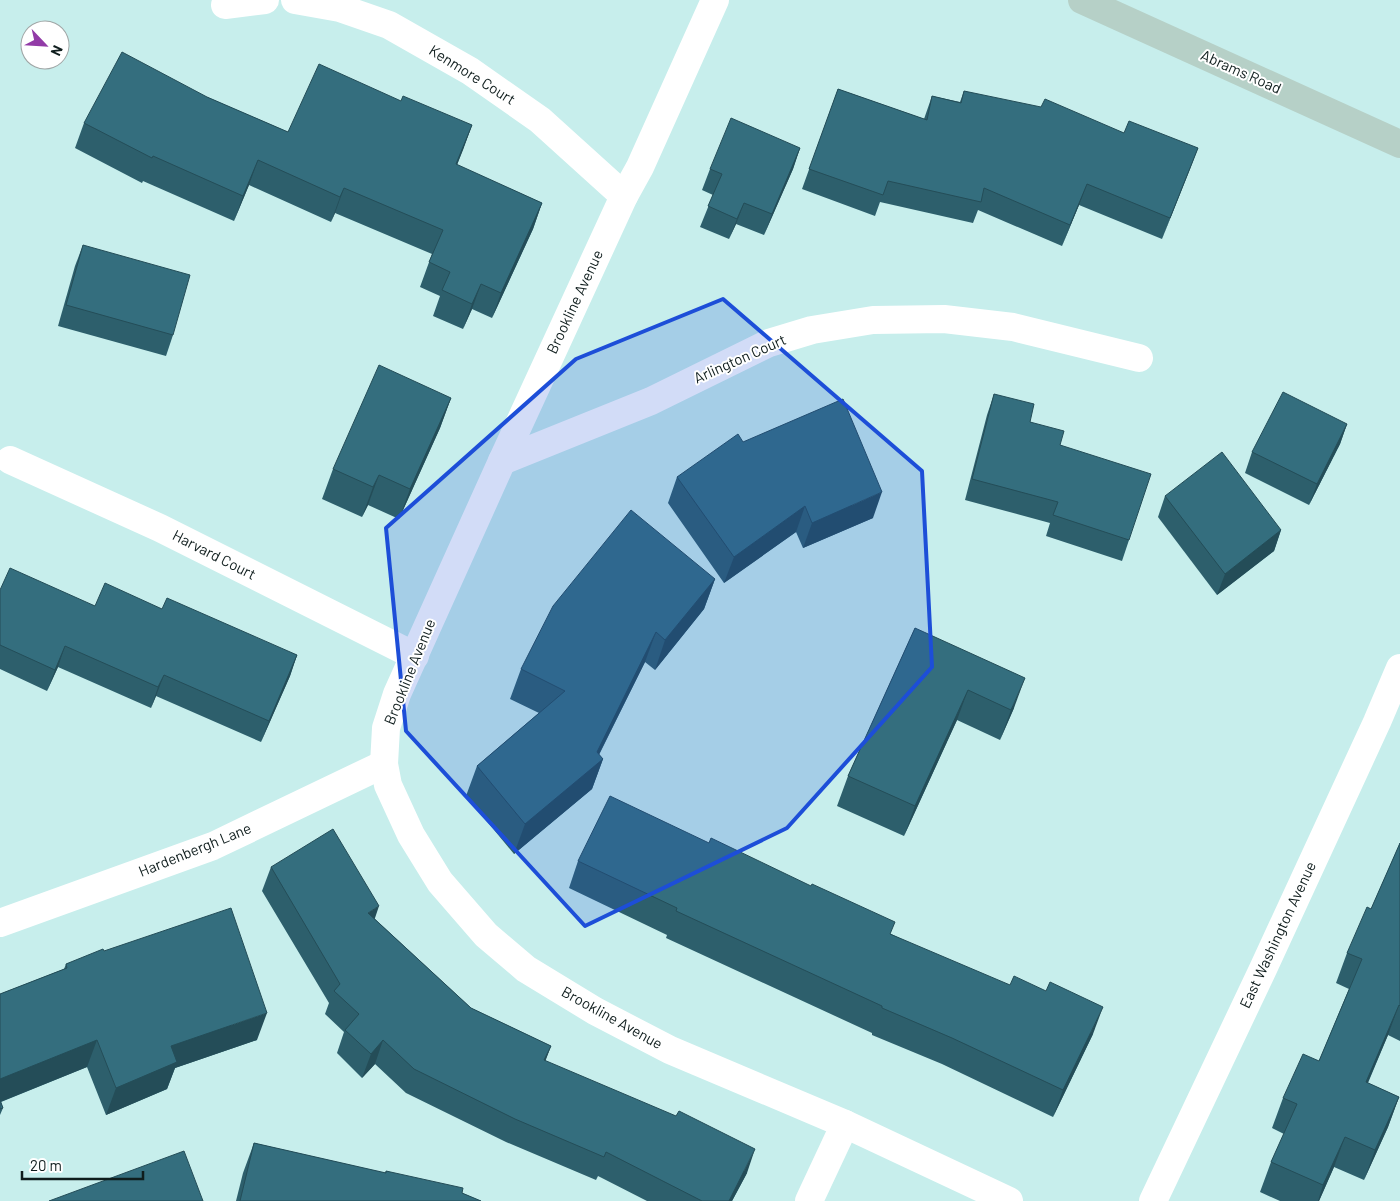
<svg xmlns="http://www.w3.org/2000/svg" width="1400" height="1201" font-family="Barlow,sans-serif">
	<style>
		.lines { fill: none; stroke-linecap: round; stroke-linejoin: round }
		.street { stroke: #fff; stroke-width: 28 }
		.secondary { stroke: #b6d0c7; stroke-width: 28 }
		.wall { fill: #2d5f6c }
		.shaded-wall { fill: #244d58 }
		.building { fill: #346e7e; stroke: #244d58 }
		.marked { fill: #1d4ed8; fill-opacity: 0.2; stroke: #1d4ed8; stroke-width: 4; stroke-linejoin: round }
		.labels { text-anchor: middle; stroke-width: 4; stroke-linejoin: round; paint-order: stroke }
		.street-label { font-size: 15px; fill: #0f1d1d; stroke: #fff }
	</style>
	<rect width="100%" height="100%" fill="#c7eeec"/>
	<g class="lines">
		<!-- street -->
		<g class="street">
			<path d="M295,0L340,8L389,25L470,71L540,120L624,196"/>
			<path d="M715,0L640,167L624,196L502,461L397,694L386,728L384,764L388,785L411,835L440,882L486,935L526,969L595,1011L670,1050L845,1124L1009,1201"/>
			<path d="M225,5L265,0"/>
			<path d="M10,460L160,528L415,656"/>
			<path d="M502,461L651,401L769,343L812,330L873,320L944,319L1013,327L1139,358"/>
			<path d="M0,923L213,846L384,764"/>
			<path d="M809,1201L845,1124"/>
			<path d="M1153,1201L1263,969L1377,722L1400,668"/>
		</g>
		<!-- secondary -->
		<path class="secondary" d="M1082,0L1400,144"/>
	</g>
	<!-- wall -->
	<g class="wall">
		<path d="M838,89L924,119L932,96L960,102L964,91L1124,133L1198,148L1162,239L1079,205L1062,246L978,210L973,223L880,202L875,216L802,189Z"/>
		<path d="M207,97L288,132L401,101L472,125L457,165L542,203L533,229L492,318L472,309L463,329L433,316L440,296L420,287L432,254L335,213L331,222L249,185L234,221L143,181L142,183L75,148L84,123Z"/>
		<path d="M800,148L793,169L764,235L736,224L729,239L700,227L713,195L702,190L710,169Z"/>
		<path d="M83,245L173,335L166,356L58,326L75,266Z"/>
		<path d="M994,394L1060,445L1129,540L1122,561L1046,536L1050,523L965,500L987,415Z"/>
		<path d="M451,398L440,428L399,519L368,505L362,517L322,499L333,469Z"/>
		<path d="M1347,424L1340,444L1309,505L1245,473L1252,452Z"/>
		<path d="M743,442L873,518L803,548L796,532L724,583L668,503L677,477Z"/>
		<path d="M1165,496L1281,530L1274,551L1217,595L1158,517Z"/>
		<path d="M715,579L704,609L655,670L645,662L599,755L603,759L592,789L514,854L466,796L477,766L539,713L510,699L521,669Z"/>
		<path d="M0,590L95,606L162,609L297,655L290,676L261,742L156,696L151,708L58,667L47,691L0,669Z"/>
		<path d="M915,628L1014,708L1000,740L957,720L904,836L837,806L848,776Z"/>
		<path d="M1400,843V1041L1388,1035L1368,1083L1399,1097L1388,1127L1364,1180L1334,1167L1319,1201H1280L1260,1192L1271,1162L1284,1134L1272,1128L1283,1098L1319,1061L1349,989L1336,983L1347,953L1371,909Z"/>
		<path d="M578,861L891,934L1093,1034L1053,1117L942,1064L872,1035V1033L666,938L667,935L569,888Z"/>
		<path d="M271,867L375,919L471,1008L551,1046L545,1061L747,1173L732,1201H647L598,1176L596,1180L506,1142L406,1093L375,1064L362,1078L337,1053L344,1032L325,1014L329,1003L262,891Z"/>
		<path d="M104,951L257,1040L175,1068L167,1089L106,1115L87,1067L1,1102L3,1108L0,1115V994L64,969L66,964Z"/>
		<path d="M254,1143L385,1173L386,1171L462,1193L481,1201H236L243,1173Z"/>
	</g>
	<!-- shaded-wall -->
	<g class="shaded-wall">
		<path d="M472,125L463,150L447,189L456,164Z"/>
		<path d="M800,148L793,169L764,235L772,214Z"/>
		<path d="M1198,148L1190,169L1162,239L1170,218Z"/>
		<path d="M258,160L249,185L234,221L243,196Z"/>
		<path d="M1087,184L1079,205L1062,246L1070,225Z"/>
		<path d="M344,188L335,213L331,222L340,197Z"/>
		<path d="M542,203L533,229L492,318L501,293Z"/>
		<path d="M744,203L736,224L729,239L737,219Z"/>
		<path d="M481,284L472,309L463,329L472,304Z"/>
		<path d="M451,398L440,428L399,519L410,489Z"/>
		<path d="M1347,424L1340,444L1309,505L1317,484Z"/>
		<path d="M379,475L368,505L362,517L373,487Z"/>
		<path d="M882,492L873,518L803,548L812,523Z"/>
		<path d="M805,506L796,532L724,583L734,557Z"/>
		<path d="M1281,530L1274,551L1217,595L1225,574Z"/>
		<path d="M715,579L704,609L655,670L665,640Z"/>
		<path d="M656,632L645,662L593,766L603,759L592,789L514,854L525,824L597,752Z"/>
		<path d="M65,646L58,667L47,691L55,670Z"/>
		<path d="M297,655L290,676L261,742L269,721Z"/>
		<path d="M164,675L156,696L151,708L158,687Z"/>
		<path d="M1025,678L1014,708L1000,740L1011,710Z"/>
		<path d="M968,690L957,720L904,836L915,806Z"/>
		<path d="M379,906L371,930L368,913Z"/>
		<path d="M1399,1005L1388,1035L1355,1112L1366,1082Z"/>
		<path d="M1103,1007L1093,1034L1053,1117L1063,1090Z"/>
		<path d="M267,1013L257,1040L175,1068L167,1089L106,1115L116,1088L171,1046Z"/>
		<path d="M97,1040L87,1067L0,1102V1079Z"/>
		<path d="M383,1040L375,1064L362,1078L371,1054Z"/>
		<path d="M551,1046L542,1070L544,1060Z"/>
		<path d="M1399,1097L1388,1127L1364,1180L1375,1150Z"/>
		<path d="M1345,1137L1334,1167L1319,1201H1318L1323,1185Z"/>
		<path d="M755,1149L747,1173L732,1201H729Z"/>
	</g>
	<!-- building -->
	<g class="building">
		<path d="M122,52L207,97L288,132L319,64L401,101L403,96L472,125L456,164L542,203L501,293L481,284L472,304L442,290L450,272L429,262L443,230L344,188L340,197L258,160L243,196L153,156L152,158L84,123Z"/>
		<path d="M838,89L927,120L932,96L961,103L964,91L1041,107L1045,99L1124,133L1129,121L1198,148L1170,218L1087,184L1070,225L984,188L981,202L888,181L883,195L809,169Z"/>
		<path d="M731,118L800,148L772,214L744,203L737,219L708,206L722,174L710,169Z"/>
		<path d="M83,245L190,275L173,335L66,305Z"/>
		<path d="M379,365L451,398L410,489L379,475L373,487L333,469Z"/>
		<path d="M1283,392L1347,424L1317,484L1252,452Z"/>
		<path d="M994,394L1034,404L1030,422L1064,431L1060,445L1151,474L1129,540L1053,515L1058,502L972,479Z"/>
		<path d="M843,399L882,492L812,523L805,506L734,557L677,477L738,434L743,442Z"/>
		<path d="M1222,452L1281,530L1225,574L1165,496Z"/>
		<path d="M631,510L715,579L665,640L656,632L597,752L603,759L525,824L477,766L565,691L521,669L553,606Z"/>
		<path d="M10,568L95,606L105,583L162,609L167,598L297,655L269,721L164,675L158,687L65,646L55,670L0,645V590Z"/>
		<path d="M915,628L1025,678L1011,710L968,690L915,806L848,776Z"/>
		<path d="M610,796L709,843L711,838L811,886L812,884L895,922L890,934L1010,985L1014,976L1046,991L1050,982L1103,1007L1063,1090L952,1038L882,1008V1006L676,911L677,908L578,861Z"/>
		<path d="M333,829L379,906L368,913L471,1008L551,1046L544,1060L676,1116L679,1111L755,1149L729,1201H702L606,1152L604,1157L515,1119L414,1069L383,1040L371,1054L345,1030L359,1014L334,991L340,984L271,867Z"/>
		<path d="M1400,843V1006L1399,1005L1366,1082L1399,1097L1375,1150L1345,1137L1323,1185L1271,1162L1297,1104L1283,1098L1303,1054L1319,1061L1362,959L1347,953L1367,907L1371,909Z"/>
		<path d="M231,908L267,1013L171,1046L177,1062L116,1088L97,1040L0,1079V994L67,968L66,964L103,949L104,951Z"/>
		<path d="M0,1100L3,1108L0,1109Z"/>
		<path d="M254,1143L386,1173V1171L463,1188L462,1193L481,1201H240Z"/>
		<path d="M184,1151L203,1201H49Z"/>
	</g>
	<!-- marked area -->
	<path class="marked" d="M723,299L922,471L932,667L787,828L585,926L406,731L386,528L576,359Z"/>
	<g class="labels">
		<!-- street labels -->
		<g class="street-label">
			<text transform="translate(1241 72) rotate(24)" y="5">Abrams Road</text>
			<text transform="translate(472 75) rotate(32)" y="5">Kenmore Court</text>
			<text transform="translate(575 302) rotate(-65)" y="5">Brookline Avenue</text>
			<text transform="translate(740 359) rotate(-24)" y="5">Arlington Court</text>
			<text transform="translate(214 555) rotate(27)" y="5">Harvard Court</text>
			<text transform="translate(410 672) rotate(-68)" y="5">Brookline Avenue</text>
			<text transform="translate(195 850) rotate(-22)" y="5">Hardenbergh Lane</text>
			<text transform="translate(1278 935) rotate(-65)" y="5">East Washington Avenue</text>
			<text transform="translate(612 1018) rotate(29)" y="5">Brookline Avenue</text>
		</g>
	</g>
	<!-- north arrow -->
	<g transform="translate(45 45) rotate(115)"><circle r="24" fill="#ffffff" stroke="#9fa5a5"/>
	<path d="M0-4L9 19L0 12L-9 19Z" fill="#923ba7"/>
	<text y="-8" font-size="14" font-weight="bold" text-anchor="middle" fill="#0f1d1d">N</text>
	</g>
	<!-- scale -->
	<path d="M22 1171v8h121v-8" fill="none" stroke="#0f1d1d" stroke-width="2.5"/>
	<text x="30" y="1171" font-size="15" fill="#0f1d1d" stroke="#ffffff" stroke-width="4" paint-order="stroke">20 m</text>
</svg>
